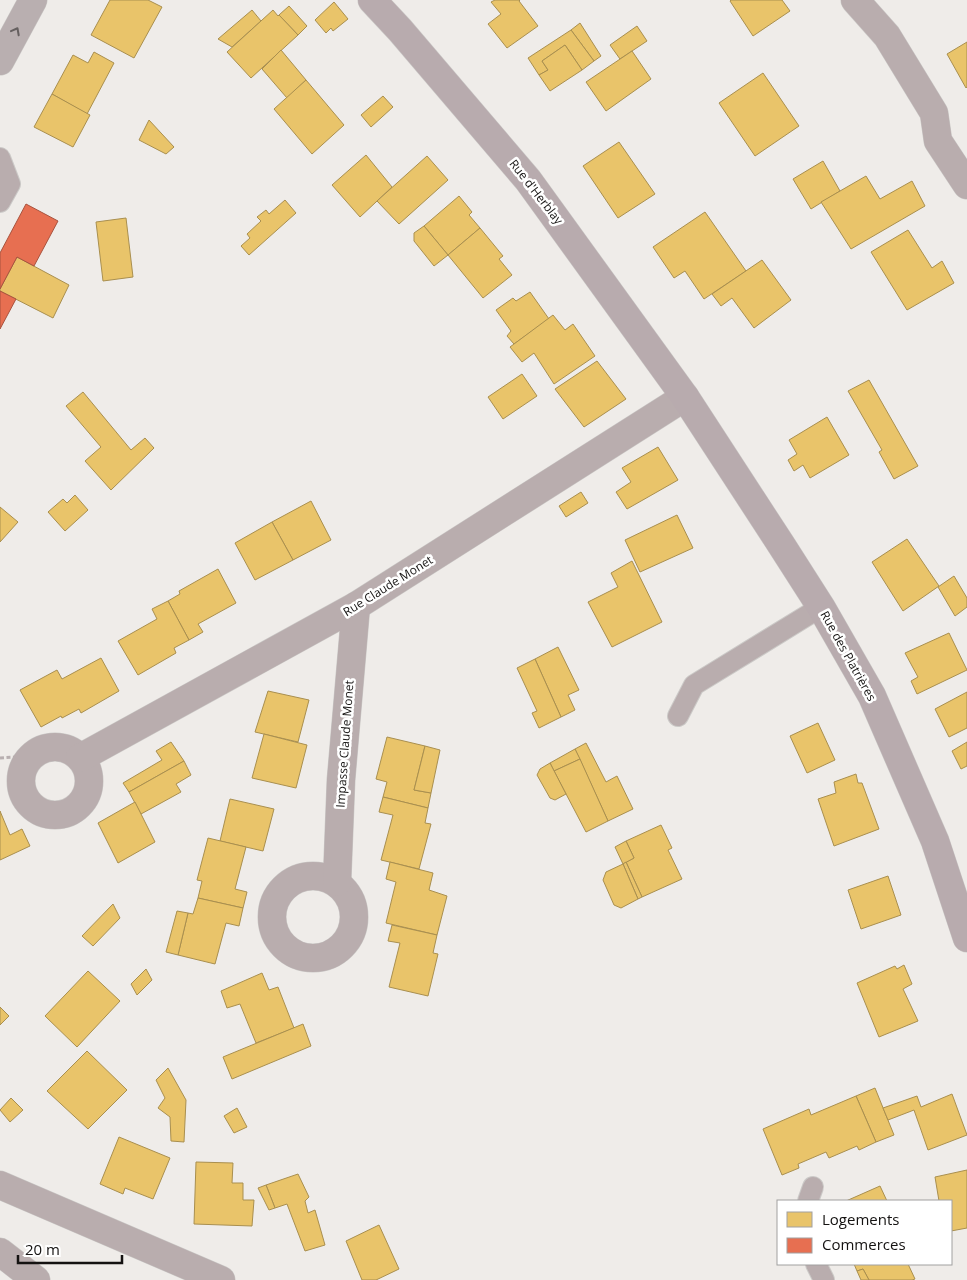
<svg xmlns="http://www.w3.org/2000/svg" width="967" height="1280" font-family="'Open Sans',sans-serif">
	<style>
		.homes { fill: #e9c46a; stroke: #a98f4f }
		.shops { fill: #e76f51; stroke: #a8533e }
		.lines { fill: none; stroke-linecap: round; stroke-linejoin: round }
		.lane-casing { stroke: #cbc9c7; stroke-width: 22 }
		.street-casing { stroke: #cbc9c7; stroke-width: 29 }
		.secondary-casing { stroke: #cbc9c7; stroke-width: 29 }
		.primary-casing { stroke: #cbc9c7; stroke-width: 29 }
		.path { stroke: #b8afb0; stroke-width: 3; stroke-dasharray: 4 2.5; stroke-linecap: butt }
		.lane { stroke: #b9adae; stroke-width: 20 }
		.street { stroke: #b9adae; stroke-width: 28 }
		.secondary { stroke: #b8abae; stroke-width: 28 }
		.primary { stroke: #b9afb0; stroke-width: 28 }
		.oneway { stroke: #666060 }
		.labels { text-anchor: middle; stroke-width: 5; stroke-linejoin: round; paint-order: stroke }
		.street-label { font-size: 12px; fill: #141211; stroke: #fff }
	</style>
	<rect width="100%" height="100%" fill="#efece9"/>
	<!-- homes -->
	<g class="homes">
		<path d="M110,0H148L162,7L134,58L91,35Z"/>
		<path d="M495,0H520L519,1L538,26L507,48L488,24L501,14L491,2Z"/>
		<path d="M731,0H782L790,11L753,36L730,1Z"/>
		<path d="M334,2L348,19L333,31L331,28L326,33L315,20Z"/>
		<path d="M289,6L307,26L298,35L279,15Z"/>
		<path d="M252,10L261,21L232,47L218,39Z"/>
		<path d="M273,10L278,16L279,15L298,35L251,78L227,52Z"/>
		<path d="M580,23L601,56L594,61L571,30Z"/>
		<path d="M637,26L647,41L620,59L610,45Z"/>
		<path d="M571,30L594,61L582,70L565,45L542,61L548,70L539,75L528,58Z"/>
		<path d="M967,42V87L966,88L947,54Z"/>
		<path d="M565,45L582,70L550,91L539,75L548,70L542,61Z"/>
		<path d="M281,50L306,80L287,98L262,69Z"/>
		<path d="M632,51L651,79L606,111L586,82Z"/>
		<path d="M94,52L114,63L87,114L52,94L73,55L88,63Z"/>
		<path d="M763,73L799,126L755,156L719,103Z"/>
		<path d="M306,80L344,125L312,154L274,109Z"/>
		<path d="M52,94L90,115L73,147L34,127Z"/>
		<path d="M383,96L393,107L371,127L361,115Z"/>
		<path d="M149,120L174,147L166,154L139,140Z"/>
		<path d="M619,142L655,194L618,218L583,166Z"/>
		<path d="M366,155L392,187L360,217L332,185Z"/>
		<path d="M427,156L448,180L399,224L377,201Z"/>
		<path d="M823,161L840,191L811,209L793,179Z"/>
		<path d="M866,176L880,199L912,181L925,206L851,249L821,202Z"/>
		<path d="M459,196L472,212L469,215L480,228L448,255L424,226Z"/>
		<path d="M285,200L296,213L249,255L241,246L250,238L247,234L261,221L257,217L266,210L269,214Z"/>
		<path d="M705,212L746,271L704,299L685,271L674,278L653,247Z"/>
		<path d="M126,218L133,277L103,281L96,222Z"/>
		<path d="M424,226L448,255L434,266L414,241V233Z"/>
		<path d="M480,228L503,256L499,259L512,275L483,298L448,255Z"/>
		<path d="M908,230L932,268L942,261L954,283L907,310L871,252Z"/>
		<path d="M17,257L69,285L53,318L0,291V289Z"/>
		<path d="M762,260L791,300L754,328L732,298L721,306L712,294Z"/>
		<path d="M530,292L549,319L514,344L507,336L511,331L496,310L513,298L516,301Z"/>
		<path d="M553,315L565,330L573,324L595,356L554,384L534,353L522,362L510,347Z"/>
		<path d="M597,361L626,399L584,427L555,389Z"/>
		<path d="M522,374L537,396L503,419L488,397Z"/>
		<path d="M869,380L918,466L894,479L879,452L882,450L848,391Z"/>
		<path d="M83,392L131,450L145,438L154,448L111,490L85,461L101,447L66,406Z"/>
		<path d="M827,417L849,455L810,478L803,465L794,471L788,460L797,454L789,440Z"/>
		<path d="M658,447L678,480L627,509L616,492L631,482L622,468Z"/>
		<path d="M581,492L588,503L566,517L559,506Z"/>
		<path d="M75,495L88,510L65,531L48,512L63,499L67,503Z"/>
		<path d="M311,501L331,540L293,560L272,522Z"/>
		<path d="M0,507L18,522L0,542Z"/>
		<path d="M677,515L693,548L640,572L625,540Z"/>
		<path d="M272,522L293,560L255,580L235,543Z"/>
		<path d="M907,539L939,586L903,611L872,562Z"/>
		<path d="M632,561L662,622L612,647L588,602L618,587L611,573Z"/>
		<path d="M218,569L236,603L198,624L203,632L189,640L168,601L180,594L179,591Z"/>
		<path d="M954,576L967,598V607L955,616L938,587Z"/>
		<path d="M168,601L189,640L174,648L176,653L138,675L118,641L157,619L152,609Z"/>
		<path d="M949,633L967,670L917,694L911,681L918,677L905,653Z"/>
		<path d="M558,647L579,690L568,695L575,710L561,717L535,659Z"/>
		<path d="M101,658L119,691L81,713L79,709L62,718L61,716L41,727L20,690L57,670L62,679Z"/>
		<path d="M535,659L561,717L539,728L532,713L537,711L517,668Z"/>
		<path d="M268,691L309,700L298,742L255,732Z"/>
		<path d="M967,692V728L949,737L935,709Z"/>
		<path d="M818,723L835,760L807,773L790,736Z"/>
		<path d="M264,734L307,745L296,788L252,778Z"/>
		<path d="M387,737L425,746L414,790L431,793L428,808L383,797L387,782L376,779Z"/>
		<path d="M171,742L184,761L129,792L123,783L162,760L156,751Z"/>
		<path d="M967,742V766L961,769L952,751Z"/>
		<path d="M586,743L606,782L617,776L633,809L608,821L575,749Z"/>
		<path d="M425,746L440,750L431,793L414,790Z"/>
		<path d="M575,749L580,759L554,771L550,763Z"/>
		<path d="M580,759L608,821L586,832L554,771Z"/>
		<path d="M184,761L191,775L176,784L181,792L141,814L129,792Z"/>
		<path d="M550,763L566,794L555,800L550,798L537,775L540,769Z"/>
		<path d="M856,774L858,783H862L879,829L834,846L818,799L836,793L834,782Z"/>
		<path d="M383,797L428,808L425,823L431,824L419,869L381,860L393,815L379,812Z"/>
		<path d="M230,799L274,809L263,851L220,841Z"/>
		<path d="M135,802L155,842L118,863L98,823Z"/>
		<path d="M0,811L10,835L22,829L30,846L0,860Z"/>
		<path d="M661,825L672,848L668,850L682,879L642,897L626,862L634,858L626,841Z"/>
		<path d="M208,838L246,847L235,889L247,892L243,908L198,898L202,881L197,880Z"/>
		<path d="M626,841L634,858L623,864L615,847Z"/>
		<path d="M390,862L433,873L429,890L447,896L437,935L386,923L396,882L386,879Z"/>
		<path d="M626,862L642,897L638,899L623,864Z"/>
		<path d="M623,864L638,899L621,908L614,905L603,880L606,872Z"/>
		<path d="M888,876L901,915L861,929L848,890Z"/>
		<path d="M198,898L243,908L239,926L226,923L215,964L178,955L188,913L193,914Z"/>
		<path d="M113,904L120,918L93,946L82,936Z"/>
		<path d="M177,911L188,913L178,955L166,952Z"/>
		<path d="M392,925L437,935L433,953L438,954L428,996L389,987L400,943L388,941Z"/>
		<path d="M904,965L912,984L903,989L918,1021L879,1037L857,983L895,966L897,969Z"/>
		<path d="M146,969L152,980L137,995L131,984Z"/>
		<path d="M88,971L120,1001L77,1047L45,1016Z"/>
		<path d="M262,973L269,990L278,987L294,1028L256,1043L240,1004L227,1008L221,991Z"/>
		<path d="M0,1007L9,1016L0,1025Z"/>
		<path d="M303,1024L311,1046L232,1079L223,1057Z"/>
		<path d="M87,1051L127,1090L88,1129L47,1091Z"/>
		<path d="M168,1068L186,1100L184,1142L171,1141L170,1117L158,1108L165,1098L156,1080Z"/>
		<path d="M875,1088L894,1135L876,1142L856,1096Z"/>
		<path d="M952,1094L967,1135L928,1150L914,1110L888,1120L883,1108L917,1096L921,1107Z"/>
		<path d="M856,1096L876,1142L859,1150L857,1146L829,1158L826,1152L798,1164L799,1168L782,1175L763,1129L809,1109L811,1115Z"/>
		<path d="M11,1098L23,1110L10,1122L0,1110Z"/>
		<path d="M237,1108L247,1127L234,1133L224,1116Z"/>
		<path d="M119,1137L170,1158L153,1199L125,1188L123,1194L100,1184Z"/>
		<path d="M196,1162L233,1163L232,1183H243V1200H254L252,1226L194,1224Z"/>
		<path d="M967,1170V1228L951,1231V1201H939L935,1177Z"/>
		<path d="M298,1174L309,1197L305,1201L308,1213L315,1210L325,1245L305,1251L287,1204L275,1208L266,1185Z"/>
		<path d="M266,1185L275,1208L269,1210L258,1188Z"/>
		<path d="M880,1186L887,1201H846Z"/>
		<path d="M379,1225L399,1269L376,1280H362L346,1241Z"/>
		<path d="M854,1264H908L915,1279L912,1280H869L863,1269L857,1271Z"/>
		<path d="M863,1269L869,1280H861L857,1271Z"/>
	</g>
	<!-- shops -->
	<g class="shops">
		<path d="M26,204L58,221L34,266L17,257L0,289V253Z"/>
		<path d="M0,291L16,299L0,329Z"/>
	</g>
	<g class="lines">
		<!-- lane casing -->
		<g class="lane-casing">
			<g id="lane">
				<path d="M0,158L10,184L0,202"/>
				<path d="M678,716L694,685L821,607"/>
				<path d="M808,1201L813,1187"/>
				<path d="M816,1264L824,1280"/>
			</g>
		</g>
		<!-- street casing -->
		<g class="street-casing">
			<g id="street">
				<path d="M855,0L887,36L934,113L938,141L967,185"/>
				<circle cx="55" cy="781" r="34"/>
				<path d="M80,758L356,606L685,397"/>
				<circle cx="313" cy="917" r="41"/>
				<path d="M337,882L341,780L356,606"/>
				<path d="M0,1185L221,1280"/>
				<path d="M0,1252L36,1280"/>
			</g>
		</g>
		<!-- secondary casing -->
		<g class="secondary-casing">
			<path id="secondary" d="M372,0L400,30L528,180L685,397L782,546L821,607L872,696L935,841L967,938"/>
		</g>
		<!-- primary casing -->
		<g class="primary-casing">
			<path id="primary" d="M0,61L33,0"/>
		</g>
		<!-- path -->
		<path class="path" d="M0,758L31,756"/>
		<!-- lane -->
		<use href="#lane" class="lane"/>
		<!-- street -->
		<use href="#street" class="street"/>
		<!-- secondary -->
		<use href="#secondary" class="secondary"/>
		<!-- primary -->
		<use href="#primary" class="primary"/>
	</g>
	<!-- one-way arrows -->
	<defs><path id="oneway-chevron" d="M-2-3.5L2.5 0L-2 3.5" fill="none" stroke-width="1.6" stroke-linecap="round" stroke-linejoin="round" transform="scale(1.25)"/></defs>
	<use class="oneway" href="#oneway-chevron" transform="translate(16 31) rotate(-62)"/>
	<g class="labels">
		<!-- street labels -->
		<g class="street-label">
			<text transform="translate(536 192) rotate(52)" y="4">Rue d'Herblay</text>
			<text transform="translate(388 586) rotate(-32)" y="4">Rue Claude Monet</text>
			<text transform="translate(848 656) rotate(61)" y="4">Rue des Platrières</text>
			<text transform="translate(345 744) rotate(-86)" y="4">Impasse Claude Monet</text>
		</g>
	</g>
	<!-- legend -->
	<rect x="777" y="1200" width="175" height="65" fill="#ffffff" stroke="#a1a0a0"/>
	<rect x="787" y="1212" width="25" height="15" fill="#e9c46a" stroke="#a1a0a0"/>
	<text x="822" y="1225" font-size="15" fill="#141211">Logements</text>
	<rect x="787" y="1238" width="25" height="15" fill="#e76f51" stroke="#a1a0a0"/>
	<text x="822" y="1250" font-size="15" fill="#141211">Commerces</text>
	<!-- scale -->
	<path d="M18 1255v8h104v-8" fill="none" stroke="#141211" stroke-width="2.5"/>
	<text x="25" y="1255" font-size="15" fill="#141211" stroke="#ffffff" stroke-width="4" paint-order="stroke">20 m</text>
</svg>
